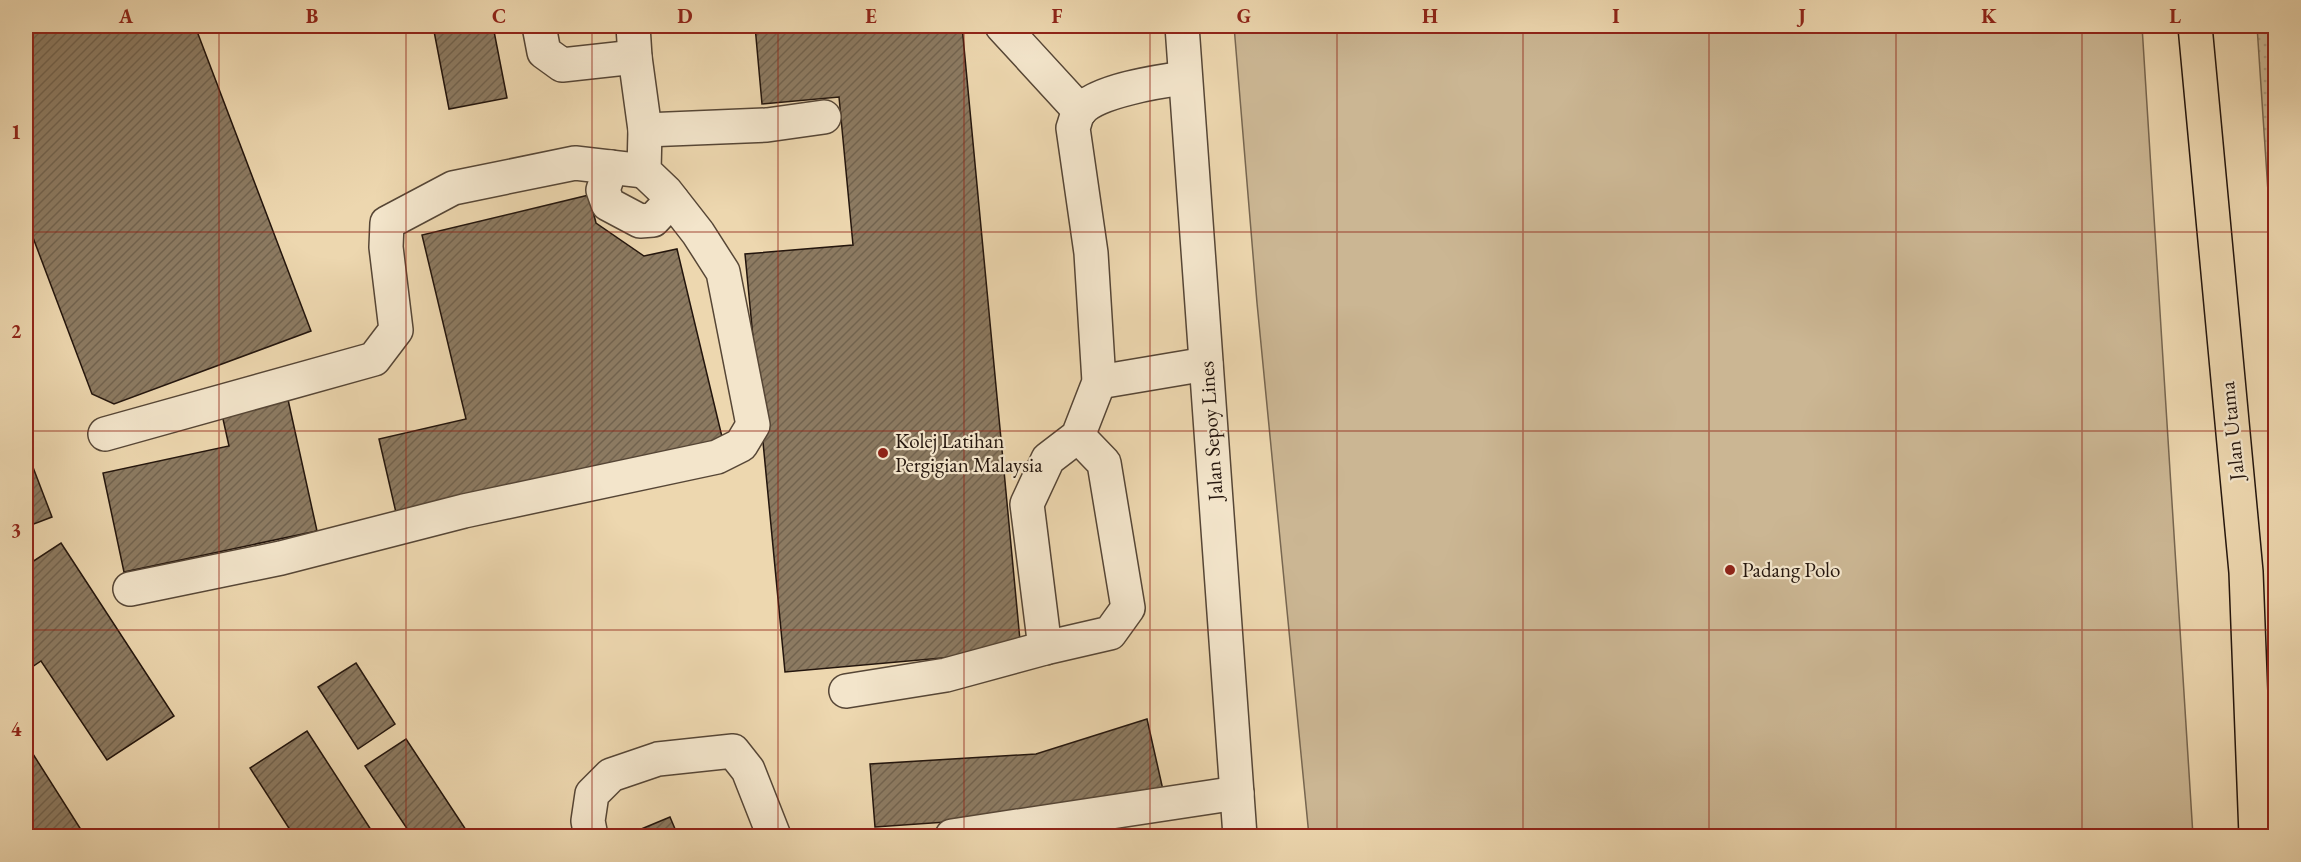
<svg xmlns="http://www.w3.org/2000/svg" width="2301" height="862" font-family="'EB Garamond',serif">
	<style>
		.green { fill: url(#green-dots); stroke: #776650; stroke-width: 1.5 }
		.pitch { fill: #cbb693; stroke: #776650; stroke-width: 1.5 }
		.building { fill: url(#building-hatch); stroke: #23150d; stroke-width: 1.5 }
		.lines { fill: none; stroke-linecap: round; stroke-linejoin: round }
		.minor-casing { stroke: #564636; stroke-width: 36 }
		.major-casing { stroke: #23150d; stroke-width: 36 }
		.minor { stroke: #f3e5cb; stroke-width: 33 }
		.major { stroke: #edd7af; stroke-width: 33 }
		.grid { fill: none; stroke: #8f2418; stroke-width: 1.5; stroke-opacity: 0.55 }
		.poi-dot { fill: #8f2418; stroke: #f3e5cb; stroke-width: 2 }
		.labels { text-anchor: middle; stroke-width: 4.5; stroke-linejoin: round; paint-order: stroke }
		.street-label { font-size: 21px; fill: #23150d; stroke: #f3e5cb }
		.poi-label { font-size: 21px; fill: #23150d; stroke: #f3e5cb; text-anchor: start }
		.neatline { fill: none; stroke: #8f2418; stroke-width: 2 }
		.grid-label { font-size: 20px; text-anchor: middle; font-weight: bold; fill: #8f2418 }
	</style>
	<defs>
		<pattern id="green-dots" width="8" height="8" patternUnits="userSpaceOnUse" patternTransform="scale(1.5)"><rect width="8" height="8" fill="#cbb693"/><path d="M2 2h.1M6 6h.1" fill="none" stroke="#ae9c7e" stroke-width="1.8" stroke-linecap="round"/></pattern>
		<pattern id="building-hatch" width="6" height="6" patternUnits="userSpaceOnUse" patternTransform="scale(1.5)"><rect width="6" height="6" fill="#8c7a61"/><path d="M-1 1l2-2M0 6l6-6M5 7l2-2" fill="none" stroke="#72634e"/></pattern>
	</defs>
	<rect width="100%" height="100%" fill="#edd7af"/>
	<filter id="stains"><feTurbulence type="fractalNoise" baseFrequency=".00333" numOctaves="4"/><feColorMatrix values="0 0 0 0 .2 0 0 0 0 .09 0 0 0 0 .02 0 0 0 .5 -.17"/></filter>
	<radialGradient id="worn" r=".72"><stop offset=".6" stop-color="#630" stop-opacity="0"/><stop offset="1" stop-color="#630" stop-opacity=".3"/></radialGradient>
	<!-- green -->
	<path class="green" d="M2257,26H2275V297Z"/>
	<!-- pitch -->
	<path class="pitch" d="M1234,26H2142L2193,836H1309L1257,303Z"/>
	<!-- building -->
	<g class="building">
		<path d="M26,26H195L311,331L114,404L92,394L26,219Z"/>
		<path d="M433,26H493L507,98L449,109Z"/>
		<path d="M755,26H962L1021,651L785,672L745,254L853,245L839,97L762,104Z"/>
		<path d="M589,195L596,223L644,256L677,249L723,441L397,517L379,439L466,419L422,235Z"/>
		<path d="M287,395L317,531L124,572L103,473L229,446L221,410Z"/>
		<path d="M26,449L52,517L26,527Z"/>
		<path d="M61,543L174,716L107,760L41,661L26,671V566Z"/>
		<path d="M356,663L395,724L358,749L318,687Z"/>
		<path d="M1147,719L1163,790L1047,815L875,827L870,764L1036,754Z"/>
		<path d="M307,731L375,836H294L250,768Z"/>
		<path d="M406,739L470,836H412L365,766Z"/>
		<path d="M26,743L85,836H26Z"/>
		<path d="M670,817L678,836H642L639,830Z"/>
	</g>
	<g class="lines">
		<!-- minor casing -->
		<g class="minor-casing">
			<g id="minor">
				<path d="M539,26L544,52L562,65L635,57"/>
				<path d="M1002,26L1080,111"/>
				<path d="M1182,26L1240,836"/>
				<path d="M645,130L767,125L824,117"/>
				<path d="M611,167L603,190L608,204L640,221L653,220L672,200"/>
				<path d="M1099,382L1206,364"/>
				<path d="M105,434L374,359L396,330L386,247L387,223L453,188L575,163L644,171"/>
				<path d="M130,589L281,558L464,511L717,457L741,445L753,425L723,272L698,233L666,192L644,171L645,130L635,57L633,26"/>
				<path d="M1045,648L1027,504L1048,459L1078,436L1099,382L1091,253L1073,128C1075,123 1076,115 1080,111C1095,91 1161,81 1185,78"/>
				<path d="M846,691L946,675L1045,648L1110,633L1128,608L1104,463L1078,436"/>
				<path d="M591,836L588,821L592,794L611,775L658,759L733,751L748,770L774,836"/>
				<path d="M952,836L1237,793"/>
			</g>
		</g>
		<!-- major casing -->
		<g class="major-casing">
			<path id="major" d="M2195,26L2246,572L2256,836"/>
		</g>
		<!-- minor -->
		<use href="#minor" class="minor"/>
		<!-- major -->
		<use href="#major" class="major"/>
	</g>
	<!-- grid -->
	<path class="grid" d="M219,26V836M406,26V836M592,26V836M778,26V836M964,26V836M1150,26V836M1337,26V836M1523,26V836M1709,26V836M1896,26V836M2082,26V836M26,232H2276M26,431H2276M26,630H2276"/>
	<!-- markers -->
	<g class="poi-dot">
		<circle cx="883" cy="453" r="6"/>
		<circle cx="1730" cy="570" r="6"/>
	</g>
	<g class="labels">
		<!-- street labels -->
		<g class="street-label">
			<text transform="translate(1211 431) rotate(-94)" y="7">Jalan Sepoy Lines</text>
			<text transform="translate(2232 431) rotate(-96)" y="7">Jalan Utama</text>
		</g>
		<!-- poi labels -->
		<g class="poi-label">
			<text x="895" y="448">Kolej Latihan<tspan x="895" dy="24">Pergigian Malaysia</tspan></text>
			<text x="1742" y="577">Padang Polo</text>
		</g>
	</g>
	<!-- margin -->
	<rect width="2301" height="862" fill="none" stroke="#edd7af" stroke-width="66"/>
	<rect x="33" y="33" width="2235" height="796" class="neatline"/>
	<g class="grid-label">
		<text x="126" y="23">A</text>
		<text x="312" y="23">B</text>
		<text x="499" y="23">C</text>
		<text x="685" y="23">D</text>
		<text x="871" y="23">E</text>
		<text x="1057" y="23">F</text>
		<text x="1244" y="23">G</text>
		<text x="1430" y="23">H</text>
		<text x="1616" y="23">I</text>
		<text x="1802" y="23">J</text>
		<text x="1989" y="23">K</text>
		<text x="2175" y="23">L</text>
		<text x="16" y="139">1</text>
		<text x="16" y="338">2</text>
		<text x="16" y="537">3</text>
		<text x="16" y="736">4</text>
	</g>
	<rect width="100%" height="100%" filter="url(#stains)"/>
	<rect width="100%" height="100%" fill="url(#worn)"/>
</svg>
